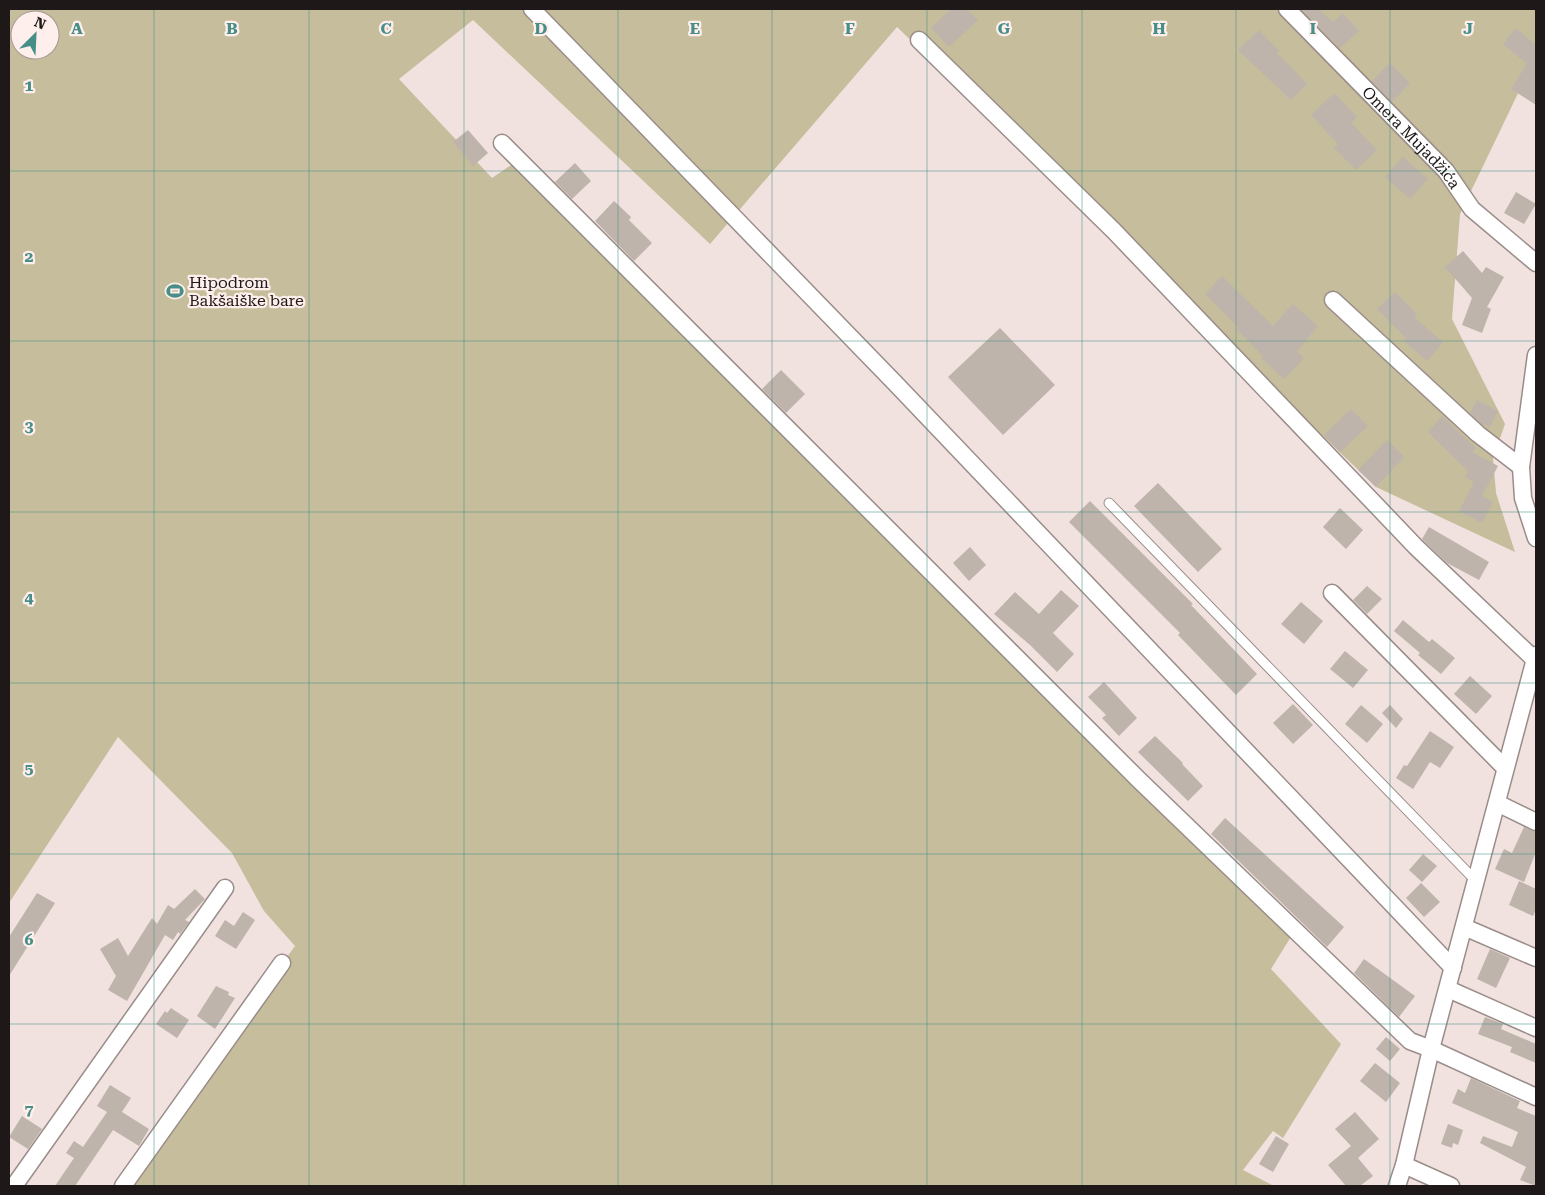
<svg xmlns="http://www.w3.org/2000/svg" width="1545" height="1195" font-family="'Roboto Serif',serif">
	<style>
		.green { fill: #c5bd9b; fill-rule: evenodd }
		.building { fill: #beb4ab }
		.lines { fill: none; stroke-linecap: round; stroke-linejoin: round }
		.service-casing { stroke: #9a8d89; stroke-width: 11 }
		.minor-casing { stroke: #9a8d89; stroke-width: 19 }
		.service { stroke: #fff; stroke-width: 9 }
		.minor { stroke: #fff; stroke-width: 16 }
		.grid { fill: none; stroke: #478e88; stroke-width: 1; stroke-opacity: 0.55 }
		.labels { text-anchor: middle; stroke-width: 4.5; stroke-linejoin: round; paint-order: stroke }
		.street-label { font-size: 16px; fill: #1e1918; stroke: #feefec }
		.poi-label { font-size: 16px; fill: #1e1918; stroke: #feefec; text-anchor: start }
		.grid-label { font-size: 16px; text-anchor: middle; font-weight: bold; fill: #478e88; stroke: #feefec; stroke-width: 4.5; stroke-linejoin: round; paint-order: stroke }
	</style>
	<rect width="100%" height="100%" fill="#f1e2df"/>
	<!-- green -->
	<path class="green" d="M9,9H1536V56L1460,214L1452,319L1505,424L1493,458L1496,493L1515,552L1376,487L897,27L710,244L473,20L399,79L492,178L523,157L1292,935L1271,969L1341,1044L1283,1138L1273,1131L1243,1170L1274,1186H123L295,946L264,911L232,853L118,737L9,903ZM20,20H50V50H20Z"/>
	<!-- building -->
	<g class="building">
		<path d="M951,9H967L978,20L949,47L931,28Z"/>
		<path d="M1301,9H1318L1333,22L1343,13L1359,31L1340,48Z"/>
		<path d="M1516,28L1536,45V105L1511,89L1527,64L1503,44Z"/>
		<path d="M1259,30L1279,51L1277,53L1307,84L1291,100L1238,50Z"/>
		<path d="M1390,63L1410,83L1392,102L1372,81Z"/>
		<path d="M1334,93L1357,117L1351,123L1377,150L1356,170L1334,148L1338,144L1311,115Z"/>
		<path d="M468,130L488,153L473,166L453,142Z"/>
		<path d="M1403,157L1428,179L1410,199L1385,177Z"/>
		<path d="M575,163L591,181L572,199L555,182Z"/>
		<path d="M1516,192L1536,204L1524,224L1504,213Z"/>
		<path d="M614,201L631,217L629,220L652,243L634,261L595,221Z"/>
		<path d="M1463,251L1482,273L1486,267L1504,277L1487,307L1491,309L1482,333L1462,325L1472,298L1445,267Z"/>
		<path d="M1222,276L1273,326L1293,304L1318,326L1297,351L1304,358L1284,379L1261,358L1263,356L1236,329L1238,327L1205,294Z"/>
		<path d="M1395,292L1417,314L1414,317L1443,342L1427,361L1404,341L1407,339L1377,309Z"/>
		<path d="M1000,328L1055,385L1003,435L948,377Z"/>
		<path d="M781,370L805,394L786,413L762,389Z"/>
		<path d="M1477,400L1498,411L1490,427L1480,423L1470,413Z"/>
		<path d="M1351,409L1368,426L1340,452L1324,435Z"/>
		<path d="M1442,416L1476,448L1472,452L1498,466L1482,496L1493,502L1482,523L1459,511L1474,482L1465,477L1468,471L1428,432Z"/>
		<path d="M1387,440L1404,457L1376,487L1358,470Z"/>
		<path d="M1158,483L1222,549L1198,572L1134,506Z"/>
		<path d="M1090,501L1193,604L1191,605L1257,674L1236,695L1178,635L1180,633L1069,522Z"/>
		<path d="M1340,508L1363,530L1346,549L1323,527Z"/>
		<path d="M1429,527L1489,562L1479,580L1447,563L1423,540L1422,539Z"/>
		<path d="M970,547L986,565L969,581L953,563Z"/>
		<path d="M1367,586L1382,599L1367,614L1353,600Z"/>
		<path d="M1061,590L1079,606L1053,633L1074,654L1057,672L1030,645L994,614L1015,592L1039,614Z"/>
		<path d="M1301,602L1323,621L1304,644L1281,624Z"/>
		<path d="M1403,620L1429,642L1432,639L1455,658L1441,674L1418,655L1420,653L1394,631Z"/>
		<path d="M1345,651L1368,670L1353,688L1330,669Z"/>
		<path d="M1470,676L1492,696L1476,714L1454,694Z"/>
		<path d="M1104,682L1137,718L1119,736L1102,718L1106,715L1088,697Z"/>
		<path d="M1293,704L1313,725L1293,744L1273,723Z"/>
		<path d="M1361,705L1383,724L1367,743L1345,724Z"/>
		<path d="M1390,705L1403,719L1396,728L1382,713Z"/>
		<path d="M1430,731L1454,747L1440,768L1430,762L1413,789L1396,778L1404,765L1407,766Z"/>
		<path d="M1155,736L1183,763L1182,764L1203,786L1188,801L1138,752Z"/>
		<path d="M1225,818L1344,927L1327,947L1211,834Z"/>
		<path d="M1524,827L1536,832V852L1524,882L1495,869L1504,849L1512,853Z"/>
		<path d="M1423,854L1437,866L1422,882L1409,870Z"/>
		<path d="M1519,881L1536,889V909L1533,916L1509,905Z"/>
		<path d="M1421,883L1440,902L1424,917L1406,898Z"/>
		<path d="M195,889L205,899L185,920L189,922L180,934L178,932L173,940L165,935L127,1001L108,990L116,976L100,949L118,938L128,956L152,918L157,924L168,905L174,909Z"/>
		<path d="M37,893L55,903L9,976V937Z"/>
		<path d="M243,912L255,920L236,949L215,936L225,920L234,926Z"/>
		<path d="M1490,949L1510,958L1496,988L1477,979Z"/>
		<path d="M1364,959L1415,996L1399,1017L1354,973Z"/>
		<path d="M216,986L229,992L228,995L235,998L215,1029L197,1016Z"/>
		<path d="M171,1008L189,1020L177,1038L156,1024L165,1011L167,1013Z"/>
		<path d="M1485,1017L1503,1024L1501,1029L1536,1044V1063L1510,1052L1512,1047L1478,1034Z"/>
		<path d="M1386,1037L1400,1049L1390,1061L1376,1049Z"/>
		<path d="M1375,1063L1400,1083L1386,1102L1360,1081Z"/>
		<path d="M1471,1078L1520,1101L1517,1108L1536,1116V1186L1520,1180L1526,1167L1480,1143L1483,1136L1512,1147L1518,1132L1452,1103L1458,1089L1465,1093Z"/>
		<path d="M110,1085L131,1098L122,1112L149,1129L139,1146L113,1130L75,1186H55L74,1158L66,1153L74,1141L83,1147L107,1112L97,1106Z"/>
		<path d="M1355,1112L1379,1139L1358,1158L1373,1176L1360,1186H1346L1328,1165L1351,1146L1335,1129Z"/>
		<path d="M22,1116L42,1129L28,1149L9,1137Z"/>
		<path d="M1448,1124L1463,1130L1458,1145L1453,1143L1452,1148L1441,1144Z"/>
		<path d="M1276,1136L1289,1144L1273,1172L1259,1164Z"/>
	</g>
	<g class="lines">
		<!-- service casing -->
		<g class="service-casing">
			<path id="service" d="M1109,503L1476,881"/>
		</g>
		<!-- minor casing -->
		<g class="minor-casing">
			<g id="minor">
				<path d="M532,9L895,383L1453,968"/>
				<path id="s1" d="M1287,9L1446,171L1472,209L1536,263"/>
				<path d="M919,40L1114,231L1416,547L1536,661"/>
				<path d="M502,143L1138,779L1410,1041L1431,1049L1536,1097"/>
				<path d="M1333,300L1478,434L1521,467"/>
				<path d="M1536,355L1521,467L1523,498L1536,538"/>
				<path d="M1332,593L1505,768"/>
				<path d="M1497,803L1536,822"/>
				<path d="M1464,927L1536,958"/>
				<path d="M1448,989L1536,1028"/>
				<path d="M1404,1165L1451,1186"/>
				<path d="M14,1186L225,888"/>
				<path d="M123,1186L282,963"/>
				<path d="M1397,1186L1404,1165L1431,1049L1536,655"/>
			</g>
		</g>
		<!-- service -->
		<use href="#service" class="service"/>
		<!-- minor -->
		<use href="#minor" class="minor"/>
	</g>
	<!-- grid -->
	<path class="grid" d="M154,9V1186M309,9V1186M464,9V1186M618,9V1186M772,9V1186M927,9V1186M1082,9V1186M1236,9V1186M1390,9V1186M9,171H1536M9,341H1536M9,512H1536M9,683H1536M9,854H1536M9,1024H1536"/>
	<!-- icons -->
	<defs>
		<g id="stadium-bare" transform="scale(1.35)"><path d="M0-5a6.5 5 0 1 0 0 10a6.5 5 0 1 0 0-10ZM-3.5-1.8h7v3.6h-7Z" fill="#478e88" stroke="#feefec" stroke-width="2.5" paint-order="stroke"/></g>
	</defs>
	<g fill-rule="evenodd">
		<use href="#stadium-bare" x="175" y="291"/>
	</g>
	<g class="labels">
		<!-- street labels -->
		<g class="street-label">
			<text dy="6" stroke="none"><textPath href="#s1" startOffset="179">Omera Mujadžića</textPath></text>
		</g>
		<!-- poi labels -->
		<g class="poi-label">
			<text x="189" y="288">Hipodrom<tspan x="189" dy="18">Bakšaiške bare</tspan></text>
		</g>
	</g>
	<g class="grid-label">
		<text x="77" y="34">A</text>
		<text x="232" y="34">B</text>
		<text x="386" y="34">C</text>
		<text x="541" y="34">D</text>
		<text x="695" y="34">E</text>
		<text x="850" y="34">F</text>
		<text x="1004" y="34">G</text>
		<text x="1159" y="34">H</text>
		<text x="1313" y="34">I</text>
		<text x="1468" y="34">J</text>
		<text x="29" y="91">1</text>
		<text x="29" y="262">2</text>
		<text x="29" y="432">3</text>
		<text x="29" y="603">4</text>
		<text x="29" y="774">5</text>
		<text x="29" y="945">6</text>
		<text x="29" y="1115">7</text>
	</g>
	<!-- border -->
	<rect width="1545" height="1195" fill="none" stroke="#1e1918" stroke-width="20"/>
	<!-- north arrow -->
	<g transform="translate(35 35) rotate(24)"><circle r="24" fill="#feefec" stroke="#a49997"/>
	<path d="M0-4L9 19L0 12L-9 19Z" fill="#478e88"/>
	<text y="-8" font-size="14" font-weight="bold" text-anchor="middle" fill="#1e1918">N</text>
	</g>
</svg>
